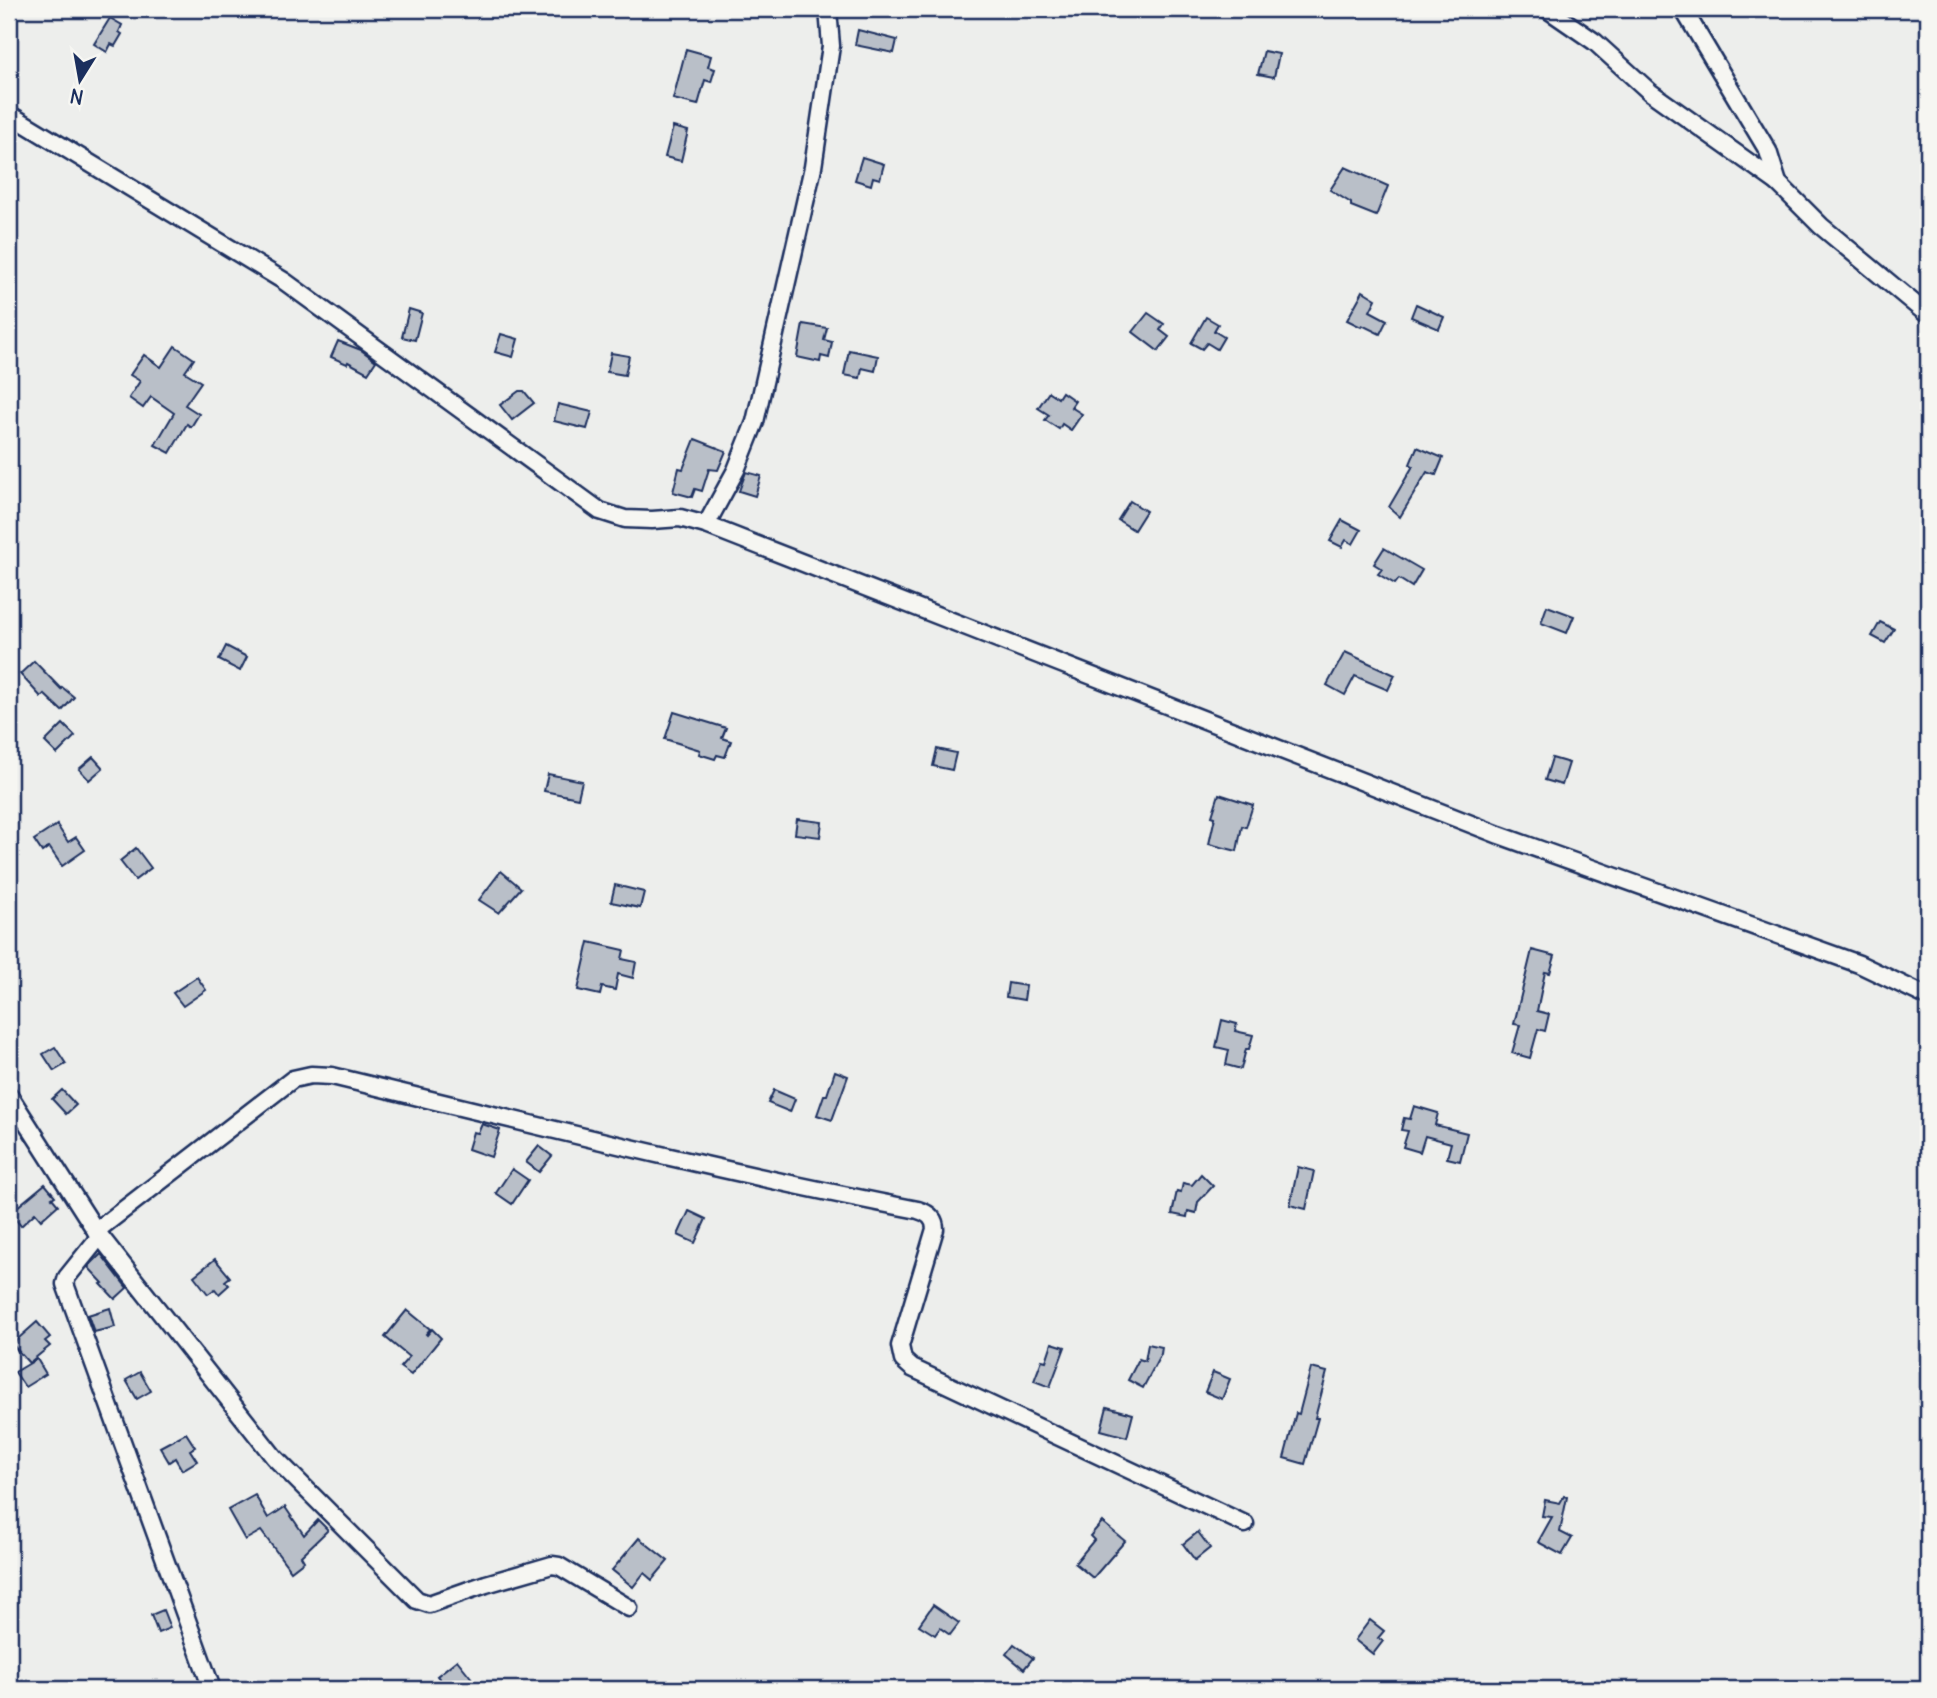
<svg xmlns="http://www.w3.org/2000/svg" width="1937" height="1698" font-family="Delius,sans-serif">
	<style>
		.building { fill: #b9bfc8; stroke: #1b2f5e; stroke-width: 2 }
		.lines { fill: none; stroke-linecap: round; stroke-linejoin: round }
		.street-casing { stroke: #1b2f5e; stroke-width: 21 }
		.street { stroke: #f6f6f2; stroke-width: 16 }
	</style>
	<rect width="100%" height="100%" fill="#edeeec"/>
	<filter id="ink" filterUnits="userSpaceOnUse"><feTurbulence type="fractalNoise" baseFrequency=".0143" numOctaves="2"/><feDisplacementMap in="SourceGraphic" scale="14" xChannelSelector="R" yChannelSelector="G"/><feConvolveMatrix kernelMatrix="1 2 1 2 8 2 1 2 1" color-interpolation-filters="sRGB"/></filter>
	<g filter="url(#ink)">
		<!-- building -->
		<g class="building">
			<path d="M110,18L122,25L119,32L122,34L115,46L111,44L107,52L94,44Z"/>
			<path d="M858,30L897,40L894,53L855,45Z"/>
			<path d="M686,49L711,56L708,67L715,69L711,82L705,80L698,105L673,99Z"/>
			<path d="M1264,51L1279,54L1274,77L1258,74Z"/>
			<path d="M673,127L688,131L681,161L665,157Z"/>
			<path d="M862,157L884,164L880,179L873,177L871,185L855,180Z"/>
			<path d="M1345,167L1388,186L1376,216L1351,206V203L1330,190Z"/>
			<path d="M1363,291L1376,299L1370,311L1387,320L1380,334L1362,325L1361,327L1347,320Z"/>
			<path d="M1416,304L1444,317L1439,329L1411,317Z"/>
			<path d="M409,309L422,313L415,340L402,337Z"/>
			<path d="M1148,313L1164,324L1160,330L1169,337L1158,351L1133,332Z"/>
			<path d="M1206,317L1218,324L1214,331L1224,337L1217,349L1207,343L1202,349L1191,343Z"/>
			<path d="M803,324L827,328L824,340L832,342L829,358L821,356L820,362L797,357Z"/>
			<path d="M501,334L518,339L513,357L495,352Z"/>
			<path d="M338,341L361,350L376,361L368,373L348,362L347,364L331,357Z"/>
			<path d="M175,346L194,359L185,372L201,382L185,405L199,414L191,427L187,424L170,453L155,445L174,413L151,397L143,408L129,398L140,381L130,375L144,355L161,367Z"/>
			<path d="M849,350L878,356L875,371L862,368L860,378L844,375Z"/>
			<path d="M611,353L629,356L625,375L607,372Z"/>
			<path d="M519,391H524L534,403L512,420L500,405Z"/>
			<path d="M1049,392L1058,398L1062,392L1075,401L1071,407L1082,414L1071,430L1062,424L1059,429L1045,420L1049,415L1038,408Z"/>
			<path d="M558,404L592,412L587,429L554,421Z"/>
			<path d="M695,439L726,451L718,470L709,469L702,491L695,489L692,497L673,492L679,468L683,469Z"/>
			<path d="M1417,447L1443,458L1436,475L1427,472L1400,517L1389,507L1413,466L1410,464Z"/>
			<path d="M746,472L761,476L755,496L739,491Z"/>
			<path d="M1130,501L1146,511L1134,530L1118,520Z"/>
			<path d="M1342,520L1361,530L1353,544L1346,540L1342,547L1330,541Z"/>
			<path d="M1384,548L1422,570L1412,587L1399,579L1395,584L1378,574L1382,569L1374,564Z"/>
			<path d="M1547,606L1574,616L1567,633L1541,623Z"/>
			<path d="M1880,622L1894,629L1885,643L1872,636Z"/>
			<path d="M226,646L247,657L240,671L219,660Z"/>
			<path d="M1345,652L1395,675L1388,690L1355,676L1345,695L1327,685Z"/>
			<path d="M34,661L61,689L62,687L74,697L62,711L44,694L41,697L20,674Z"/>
			<path d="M674,712L726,728L722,738L731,741L725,757L717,755L715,759L699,754L700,750L665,739Z"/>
			<path d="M63,724L75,736L57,754L45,742Z"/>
			<path d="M937,749L956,753L952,770L933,766Z"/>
			<path d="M93,757L103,768L89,780L79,769Z"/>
			<path d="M1552,758L1569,763L1562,785L1545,780Z"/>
			<path d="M548,774L582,781L578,798L544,791Z"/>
			<path d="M1219,794L1253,805L1246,827L1242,826L1237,851L1209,844L1215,817L1212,816Z"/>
			<path d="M797,819L822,822L820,837L795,834Z"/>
			<path d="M57,825L68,842L76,837L85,850L62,866L49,847L42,852L34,840Z"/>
			<path d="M136,848L151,868L135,880L120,861Z"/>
			<path d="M501,871L521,888L499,913L479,900Z"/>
			<path d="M615,885L644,892L640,908L611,902Z"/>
			<path d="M589,942L624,950L622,959L636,962L633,978L618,974L615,990L602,987L600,995L578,990Z"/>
			<path d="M1532,950L1555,956L1550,973L1545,972L1537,1011L1549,1014L1545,1031L1538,1029L1530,1058L1512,1053L1520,1025L1514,1024Z"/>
			<path d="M197,977L206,990L183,1006L173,993Z"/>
			<path d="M1008,983L1026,986L1024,1000L1006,997Z"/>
			<path d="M1222,1020L1237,1024L1235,1031L1253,1035L1249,1049H1246L1241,1069L1226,1065L1229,1050L1216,1047Z"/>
			<path d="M55,1047L66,1064L54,1071L43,1054Z"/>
			<path d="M835,1071L848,1076L832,1120L817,1115L824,1095H827Z"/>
			<path d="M62,1090L76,1105L66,1114L52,1099Z"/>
			<path d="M774,1090L795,1099L790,1112L768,1103Z"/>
			<path d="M1414,1106L1438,1113L1435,1125L1467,1133L1460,1161L1447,1158L1451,1143L1425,1136L1420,1152L1403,1147L1408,1131L1401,1130L1404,1118L1410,1119Z"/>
			<path d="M482,1124L500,1130L491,1157L468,1149L473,1132L478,1133Z"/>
			<path d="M539,1146L552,1156L539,1172L526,1162Z"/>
			<path d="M1298,1167L1314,1171L1306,1209L1290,1205Z"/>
			<path d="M512,1169L528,1180L512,1204L496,1193Z"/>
			<path d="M1201,1174L1213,1186L1198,1202L1196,1213L1188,1211L1187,1217L1172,1214L1177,1191L1181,1192L1183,1183L1192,1185Z"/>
			<path d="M45,1184L55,1196L52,1198L58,1205L41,1220L35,1213L21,1226L10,1213Z"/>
			<path d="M689,1211L706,1219L695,1243L678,1235Z"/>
			<path d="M101,1254L127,1288L115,1299L101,1284L103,1283L88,1267Z"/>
			<path d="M215,1259L230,1277L225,1281L229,1285L219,1294L215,1289L208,1294L194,1276Z"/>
			<path d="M110,1308L115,1327L94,1332L88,1315Z"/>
			<path d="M407,1310L430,1329L426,1334L427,1335L432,1329L441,1338L411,1375L400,1367L409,1357L385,1337Z"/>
			<path d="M37,1322L50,1337L45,1341L50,1346L29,1363L12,1344Z"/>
			<path d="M1052,1343L1065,1347L1050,1387L1034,1381L1042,1360L1046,1361Z"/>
			<path d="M1148,1344L1162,1347L1161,1354L1143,1388L1128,1380L1139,1359L1145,1361Z"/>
			<path d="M37,1359L46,1374L25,1387L15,1372Z"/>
			<path d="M1311,1368L1327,1372L1315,1418H1318L1305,1464L1284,1458L1296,1413L1299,1414Z"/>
			<path d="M140,1372L151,1391L137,1399L126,1380Z"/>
			<path d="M1213,1372L1230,1379L1222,1399L1205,1392Z"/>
			<path d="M1107,1407L1133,1414L1127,1437L1101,1430Z"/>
			<path d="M186,1433L195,1447L190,1450L197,1461L182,1470L175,1458L169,1462L160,1447Z"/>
			<path d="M255,1495L268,1518L285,1507L304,1535L318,1520L328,1530L301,1556L304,1561L291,1571L261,1531L245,1540L228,1510Z"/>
			<path d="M1564,1496L1567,1497L1560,1532L1572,1538L1562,1555L1538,1542L1552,1517L1542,1516L1545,1500L1560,1503Z"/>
			<path d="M1102,1522L1125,1541L1093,1578L1075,1563L1094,1540L1090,1536Z"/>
			<path d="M1198,1532L1210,1548L1195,1560L1183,1544Z"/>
			<path d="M639,1538L668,1561L652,1580L644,1573L633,1587L612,1570Z"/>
			<path d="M933,1605L959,1623L950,1635L940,1628L935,1635L919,1625Z"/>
			<path d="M163,1610L170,1628L158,1633L151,1615Z"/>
			<path d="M1370,1620L1384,1631L1378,1638L1383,1641L1373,1654L1355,1640Z"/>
			<path d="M1014,1644L1033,1658L1024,1669L1006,1654Z"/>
			<path d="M457,1660L473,1680L462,1689H448L437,1676Z"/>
		</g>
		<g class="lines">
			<!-- street casing -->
			<g class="street-casing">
				<g id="street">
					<path d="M1547,9L1595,42L1650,92L1778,183"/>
					<path d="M1683,9L1768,151L1778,183L1821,226L1928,315"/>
					<path d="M9,114L284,281L600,511L625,519L652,520L680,518L706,525L1499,835L1859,964L1928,997"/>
					<path d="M706,525L736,470L755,422L813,167L831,46L828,9"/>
					<path d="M9,1095L96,1231L274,1457L417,1600L429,1604L486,1584L552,1565L559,1566L629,1608"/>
					<path d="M96,1231L293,1079L311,1075L332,1076C527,1123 721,1172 918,1210C928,1213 935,1218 935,1229L900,1346L903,1360L912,1368L1245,1524"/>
					<path d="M100,1236L67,1277L65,1284L212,1689"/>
				</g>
			</g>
			<!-- street -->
			<use href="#street" class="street"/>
		</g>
	</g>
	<!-- margin -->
	<rect width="1937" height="1698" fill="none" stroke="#f6f6f2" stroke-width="35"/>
	<rect x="18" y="18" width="1902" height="1663" fill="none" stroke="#1b2f5e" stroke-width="2.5" filter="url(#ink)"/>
	<!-- north arrow -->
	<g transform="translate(80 80) rotate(191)" stroke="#f6f6f2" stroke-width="5" paint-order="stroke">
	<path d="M0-5L12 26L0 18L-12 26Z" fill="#1b2f5e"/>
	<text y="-10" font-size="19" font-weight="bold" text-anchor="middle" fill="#1b2f5e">N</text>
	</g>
</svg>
